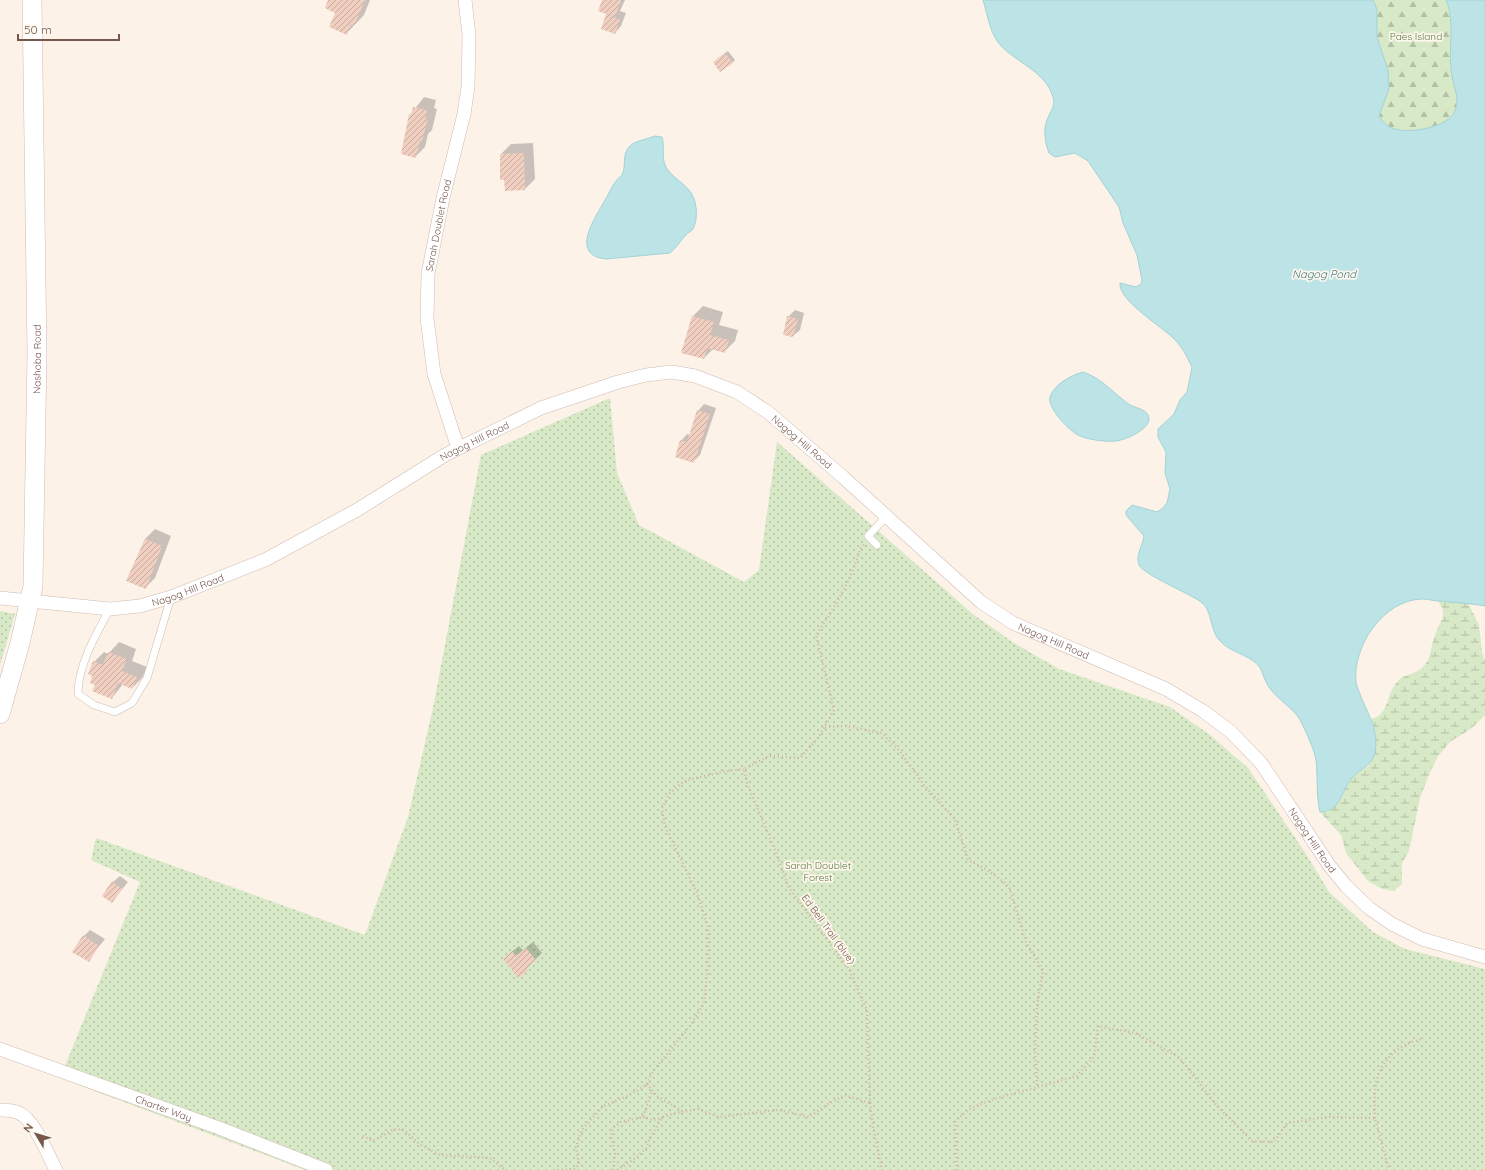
<svg xmlns="http://www.w3.org/2000/svg" width="1485" height="1170" font-family="Quicksand,sans-serif">
	<style>
		.forest { fill: url(#forest-firs) }
		.wetland { fill: url(#wetland-marsh) }
		.park { fill: url(#park-dots) }
		.water { fill: #bce3e5; stroke: #a3d3d7 }
		.shadow { fill: #0003 }
		.building { fill: url(#building-hatch) }
		.lines { fill: none; stroke-linecap: round; stroke-linejoin: round }
		.lane-casing { stroke: #d0bbb0; stroke-width: 8 }
		.street-casing { stroke: #d0bbb0; stroke-width: 14 }
		.secondary-casing { stroke: #d2bbae; stroke-width: 20 }
		.path { stroke: #d6b2a3; stroke-width: 2.5; stroke-dasharray: 1 3; stroke-linecap: butt }
		.lane { stroke: #fff; stroke-width: 7 }
		.street { stroke: #fff; stroke-width: 13 }
		.secondary { stroke: #fff; stroke-width: 19 }
		.labels { text-anchor: middle; stroke-width: 3.5; stroke-linejoin: round; paint-order: stroke }
		.park-label { font-size: 10px; fill: #597a44; stroke: #fef7ee }
		.street-label { font-size: 10px; fill: #75574c; stroke: #fef7ee }
		.water-label { font-size: 11px; font-style: italic; fill: #437b81; stroke: #fef7ee }
	</style>
	<defs>
		<pattern id="forest-firs" width="22" height="20" patternUnits="userSpaceOnUse"><rect width="22" height="20" fill="#d7e9c6"/><path d="M5 1l3.5 6h-7zM16 11l3.5 6h-7z" fill="#b3c0a3"/></pattern>
		<pattern id="wetland-marsh" width="20" height="14" patternUnits="userSpaceOnUse"><rect width="20" height="14" fill="#d7e9c6"/><path d="M1 5h8M5 5V1M11 12h8M15 12V8" fill="none" stroke="#b3c0a3"/></pattern>
		<pattern id="park-dots" width="8" height="8" patternUnits="userSpaceOnUse"><rect width="8" height="8" fill="#d7e9c6"/><path d="M2 2h.1M6 6h.1" fill="none" stroke="#b3c0a3" stroke-width="1.8" stroke-linecap="round"/></pattern>
		<pattern id="building-hatch" width="6" height="6" patternUnits="userSpaceOnUse"><rect width="6" height="6" fill="#f0cfc0"/><path d="M-1 1l2-2M0 6l6-6M5 7l2-2" fill="none" stroke="#c7ab9e"/></pattern>
	</defs>
	<rect width="100%" height="100%" fill="#fcf2e8"/>
	<!-- forest -->
	<path class="forest" d="M1373,0H1446C1456,24 1447,51 1452,76C1454,89 1460,97 1455,111C1449,127 1410,134 1395,129C1387,127 1383,122 1379,116L1384,104L1388,70L1377,37V9Z"/>
	<!-- wetland -->
	<path class="wetland" d="M1438,601L1468,603L1479,625L1482,652L1485,661V715L1472,728L1450,742L1438,756L1428,777L1420,798L1409,851L1402,863V884L1394,891L1382,889L1368,881L1346,853L1341,835L1320,812H1328C1340,795 1350,774 1369,766L1376,735L1371,719C1390,715 1386,692 1398,681C1404,674 1416,674 1422,668C1432,659 1430,647 1435,635C1437,628 1442,622 1443,615C1444,610 1441,605 1438,601Z"/>
	<!-- park -->
	<g class="park">
		<path d="M610,398L617,473L639,525L744,582L759,570L777,442L974,615L1014,643L1059,669L1170,707L1210,735L1248,768L1306,854L1329,892L1373,932L1405,949L1485,969V1170H305L60,1078L140,882L91,860L96,838L365,935L408,817L433,708L481,455Z"/>
		<path d="M0,611L15,614L0,665Z"/>
	</g>
	<!-- water -->
	<g class="water">
		<path d="M983,0H1373L1377,9V37L1388,70L1389,89L1379,116C1383,122 1387,127 1395,129C1410,134 1449,127 1455,111C1460,97 1454,89 1452,76C1447,51 1456,24 1446,0H1485V606C1470,603 1455,603 1440,601C1434,601 1428,599 1422,599C1383,600 1352,647 1356,683C1357,688 1360,693 1361,697C1369,716 1379,731 1375,752C1371,770 1357,767 1347,785C1340,798 1337,812 1320,812C1316,795 1318,778 1316,760C1315,751 1304,727 1299,718C1290,705 1273,697 1266,682C1263,676 1262,669 1257,664C1246,654 1231,652 1221,642C1209,631 1213,610 1201,602C1189,593 1144,575 1139,565C1135,555 1143,545 1144,536L1126,515V511L1132,505L1157,512L1163,508L1167,503L1170,489L1165,473L1166,452L1158,437V429L1174,414L1180,400L1187,392L1192,367C1187,357 1182,346 1173,338C1161,326 1118,300 1120,283L1136,287L1141,284L1142,280L1137,255L1123,223L1119,207L1088,161L1075,153L1055,157L1049,153C1045,143 1043,130 1047,120C1050,112 1056,105 1053,97C1046,73 1020,64 1003,48C990,36 988,16 983,0Z"/>
		<path d="M655,136L662,137C665,147 661,158 666,167C671,176 681,181 688,189C697,198 699,217 693,229C691,232 688,232 686,235C680,241 677,247 670,253L606,259C569,255 595,218 605,200C609,194 611,187 616,181C617,179 620,177 622,175C627,165 621,155 630,146C634,141 648,139 655,136Z"/>
		<path d="M1083,372C1102,378 1114,394 1130,405C1136,408 1145,409 1148,415C1155,427 1126,440 1116,441C1106,442 1090,440 1080,436C1070,432 1047,408 1050,397C1054,384 1072,375 1083,372Z"/>
	</g>
	<!-- shadow -->
	<g class="shadow">
		<path d="M329,0H370L364,15L346,34Z"/>
		<path d="M603,0H625L620,11L626,13L621,26L615,33L607,15Z"/>
		<path d="M728,51L735,60L732,63L717,59Z"/>
		<path d="M424,97L436,100L434,108L437,109L432,130L428,134L425,147L415,157L410,115Z"/>
		<path d="M533,143L535,179L525,189L505,179H501V154L511,144Z"/>
		<path d="M703,306L723,312L719,325L738,330L735,341L725,351L714,348L704,358L693,316Z"/>
		<path d="M795,310L804,313L800,330L793,336L788,317Z"/>
		<path d="M704,404L716,408L700,455L694,461L681,441L687,434L690,435L698,411Z"/>
		<path d="M155,529L171,536L155,578L145,588L127,580L145,539Z"/>
		<path d="M119,642L136,649L132,661L147,667L142,678L132,688L123,684L112,698L96,685L94,662L104,652L108,654Z"/>
		<path d="M120,876L128,882L112,902L113,882Z"/>
		<path d="M90,930L105,939L88,960L84,936Z"/>
		<path d="M533,942L542,953L518,977L510,953L519,946L523,950Z"/>
	</g>
	<!-- building -->
	<g class="building">
		<path d="M328,0H365L354,26L351,25L347,35L329,27L335,13L325,8Z"/>
		<path d="M602,0H621L615,17L598,11Z"/>
		<path d="M606,14L620,20L615,34L601,29Z"/>
		<path d="M725,53L733,63L720,72L713,62Z"/>
		<path d="M413,107L427,110L425,118H428L422,141H420L416,158L401,154L409,114L411,115Z"/>
		<path d="M524,153L525,190L505,191L504,180H500V154Z"/>
		<path d="M692,316L714,322L710,335L729,340L725,353L707,348L704,359L681,353Z"/>
		<path d="M787,316L798,319L793,337L783,335Z"/>
		<path d="M697,410L710,414L694,463L675,457L680,440L687,442Z"/>
		<path d="M145,539L162,546L146,589L126,581Z"/>
		<path d="M108,652L127,659L122,671L137,677L132,689L118,683L112,699L92,691L95,685L90,683L92,676L88,674L93,661L103,665Z"/>
		<path d="M112,881L122,889L112,903L102,896Z"/>
		<path d="M83,935L99,946L89,962L72,952Z"/>
		<path d="M526,948L536,960L526,968L528,971L518,978L503,959L512,951L516,956Z"/>
	</g>
	<g class="lines">
		<!-- lane casing -->
		<g class="lane-casing">
			<g id="lane">
				<path d="M877,545L868,536L886,517"/>
				<path d="M110,609C96,634 78,665 78,694L94,705L115,712L132,703L147,678L171,597"/>
			</g>
		</g>
		<!-- street casing -->
		<g class="street-casing">
			<g id="street">
				<path id="s1" d="M458,448L434,374L427,318L428,274L443,198L464,114L468,87L469,35L465,0"/>
				<path id="s2" d="M0,598L110,609L140,606L171,597L265,560L357,510L445,455L541,408L618,382L646,375L672,372L695,376L737,392L769,413L843,477L981,602L1013,623L1166,689L1203,711L1231,732L1261,763L1329,865L1346,886L1369,908L1392,924L1422,939L1485,957"/>
				<path id="s3" d="M0,1049L219,1128L326,1170"/>
				<path d="M0,1110C6,1110 13,1110 19,1113C34,1119 48,1155 56,1170"/>
			</g>
		</g>
		<!-- secondary casing -->
		<g class="secondary-casing">
			<g id="secondary">
				<path id="s4" d="M0,714L20,643L33,586L37,354L32,0"/>
			</g>
		</g>
		<!-- path -->
		<g class="path">
			<path d="M864,545L860,549C851,580 834,609 816,635L834,710L818,738L800,758L769,756L744,769L747,783L775,850L788,886L850,971L867,1011L870,1103L873,1127L882,1170"/>
			<path d="M825,727L846,726L881,733L899,750L924,785L955,819L968,860L986,869L1009,886L1026,942L1043,971L1037,1006L1035,1050L1037,1087"/>
			<path d="M647,1084L657,1096L682,1111"/>
			<path d="M643,1117L653,1120L662,1118"/>
			<path d="M1375,1118C1374,1090 1373,1069 1397,1050C1404,1044 1415,1041 1423,1038"/>
			<path d="M363,1136L373,1141L394,1129L404,1130L421,1145L440,1155L490,1158L505,1170"/>
			<path d="M558,1170L575,1169L579,1164L576,1147L582,1130L603,1106L628,1096L647,1084L653,1071L690,1026L704,1003L708,965V927L697,893L665,826L662,809L669,794L684,781L721,772L744,769"/>
			<path d="M613,1170L615,1154L611,1136L613,1128L621,1122L643,1117L652,1091"/>
			<path d="M617,1170L637,1157L646,1148L650,1138L663,1117L672,1114L698,1109L719,1117L779,1110L809,1117L828,1104L845,1095L870,1103"/>
			<path d="M957,1170L955,1121L971,1108L991,1100L1077,1076L1094,1057L1098,1026L1135,1033L1179,1057L1218,1107L1252,1141L1274,1142L1287,1123L1327,1117L1375,1118L1389,1170"/>
		</g>
		<!-- lane -->
		<use href="#lane" class="lane"/>
		<!-- street -->
		<use href="#street" class="street"/>
		<!-- secondary -->
		<use href="#secondary" class="secondary"/>
	</g>
	<g class="labels">
		<!-- park labels -->
		<g class="park-label">
			<text x="1416" y="40">Paes Island</text>
			<text x="818" y="869">Sarah Doublet<tspan x="818" dy="12">Forest</tspan></text>
		</g>
		<!-- street labels -->
		<g class="street-label">
			<text dy="4" stroke="none"><textPath href="#s1" startOffset="228">Sarah Doublet Road</textPath></text>
			<text dy="4" stroke="none"><textPath href="#s4" startOffset="359">Nashoba Road</textPath></text>
			<text dy="4" stroke="none"><textPath href="#s2" startOffset="515">Nagog Hill Road</textPath></text>
			<text dy="4" stroke="none"><textPath href="#s2" startOffset="876">Nagog Hill Road</textPath></text>
			<text dy="4" stroke="none"><textPath href="#s2" startOffset="191">Nagog Hill Road</textPath></text>
			<text dy="4" stroke="none"><textPath href="#s2" startOffset="1199">Nagog Hill Road</textPath></text>
			<text dy="4" stroke="none"><textPath href="#s2" startOffset="1535">Nagog Hill Road</textPath></text>
			<text transform="translate(829 929) rotate(54)" y="4">Ed Bell Trail (blue)</text>
			<text dy="4" stroke="none"><textPath href="#s3" startOffset="174">Charter Way</textPath></text>
		</g>
		<!-- water labels -->
		<g class="water-label">
			<text x="1324" y="278">Nagog Pond</text>
		</g>
	</g>
	<!-- north arrow -->
	<g transform="translate(36 1134) rotate(308)" stroke="#fef7ee" stroke-width="3" paint-order="stroke">
	<path d="M0-3L7 15L0 10L-7 15Z" fill="#75574c"/>
	<text y="-6" font-size="11" font-weight="bold" text-anchor="middle" fill="#75574c">N</text>
	</g>
	<!-- scale -->
	<path d="M18 34v6h101v-6" fill="none" stroke="#75574c" stroke-width="2"/>
	<text x="24" y="34" font-size="12" fill="#75574c" stroke="#fef7ee" stroke-width="3" paint-order="stroke">50 m</text>
</svg>
